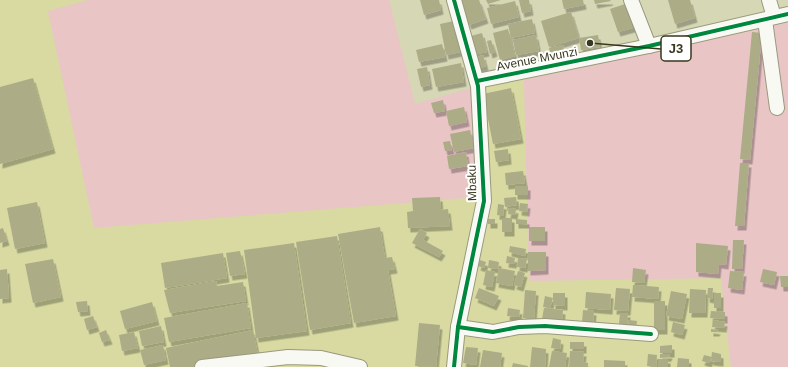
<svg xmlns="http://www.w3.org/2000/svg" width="788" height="367" font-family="Helvetica,sans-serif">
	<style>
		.built { fill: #d8daa2 }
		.grass { fill: #e9c5c6 }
		.building { fill: #acac87; filter: url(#shadow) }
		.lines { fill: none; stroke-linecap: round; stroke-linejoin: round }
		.minor-casing { stroke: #99997e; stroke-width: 16 }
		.minor { stroke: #f9f9f4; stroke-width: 14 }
		.cycleway-casing { stroke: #fff; stroke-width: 6 }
		.cycleway { stroke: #00873e; stroke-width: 4 }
		.labels { text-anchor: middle; stroke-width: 4; stroke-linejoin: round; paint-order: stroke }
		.street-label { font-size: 12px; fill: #37381e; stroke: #fff }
		.leader { fill: none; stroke: #37381e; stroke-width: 1.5 }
		.callout-dot { fill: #37381e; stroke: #fff; stroke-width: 1.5 }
		.callout { fill: #fff; stroke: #37381e; stroke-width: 1.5 }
		.callout-label { font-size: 13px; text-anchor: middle; font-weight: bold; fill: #37381e }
	</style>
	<defs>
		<filter id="shadow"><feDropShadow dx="2.5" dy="4.5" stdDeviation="0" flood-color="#0004"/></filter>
	</defs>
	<rect width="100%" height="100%" fill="#d6d7b4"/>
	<!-- built -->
	<path class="built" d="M0,0H88L48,11L477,196V81L524,80L529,281L721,278L731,367H0Z"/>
	<!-- grass -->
	<g class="grass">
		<path d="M88,0H389L415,104L478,86L479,197L94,228L48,11Z"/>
		<path d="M788,23V367H731L721,278L529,281L524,80Z"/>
	</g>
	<!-- building -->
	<g class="building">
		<path d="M420,0H439L441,10L424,15Z"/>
		<path d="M459,0H479L486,19L469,25Z"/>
		<path d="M486,0H501L488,4Z"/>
		<path d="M519,0H529L531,11L522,13Z"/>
		<path d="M562,0H583L584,5L564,9Z"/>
		<path d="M594,0H610L611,1L595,4Z"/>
		<path d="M668,0H690L695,18L675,24Z"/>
		<path d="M515,1L519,17L491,24L487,8Z"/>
		<path d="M628,3L636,27L618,32L610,9Z"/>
		<path d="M571,12L579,38L549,47L541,21Z"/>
		<path d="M532,19L535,33L511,38L508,24Z"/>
		<path d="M454,21L460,52L446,55L440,24Z"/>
		<path d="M508,29L515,56L500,60L493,33Z"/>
		<path d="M752,32L762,33L750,160L740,159Z"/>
		<path d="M482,33L487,52L472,55L467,37Z"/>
		<path d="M536,35L539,51L516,55L513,40Z"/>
		<path d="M598,35L600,47L581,50L579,38Z"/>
		<path d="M491,40L495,52L490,54L487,41Z"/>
		<path d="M442,44L445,57L419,62L416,50Z"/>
		<path d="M563,45L565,57L552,60L549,48Z"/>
		<path d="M483,55L486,66L476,69L473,58Z"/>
		<path d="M461,63L464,82L436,87L432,69Z"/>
		<path d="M427,67L430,85L421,87L417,69Z"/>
		<path d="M33,78L53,149L0,164V87Z"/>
		<path d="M511,88L521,139L493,144L483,94Z"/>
		<path d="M443,100L445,111L434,113L431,103Z"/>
		<path d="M464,107L467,122L449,126L446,111Z"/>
		<path d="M470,130L474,148L454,152L450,134Z"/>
		<path d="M450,141L452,150L445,151L443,142Z"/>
		<path d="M508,149L509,160L496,162L494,151Z"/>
		<path d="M466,152L468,166L449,169L447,156Z"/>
		<path d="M740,163H749L744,226H735Z"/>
		<path d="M523,171L525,183L506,185L505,173Z"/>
		<rect x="515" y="186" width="13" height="9"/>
		<path d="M440,197L441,210L448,209L450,226L408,228L407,212L413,211L412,198Z"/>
		<path d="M516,197L517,205L505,207L504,198Z"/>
		<path d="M37,202L45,243L15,249L7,208Z"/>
		<path d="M520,203L528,204L527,212L519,211Z"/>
		<path d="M498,204L504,205L503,216L497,215Z"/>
		<path d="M509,208L516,209L515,215L508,214Z"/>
		<rect x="502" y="218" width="10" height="14"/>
		<rect x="488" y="219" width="7" height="5"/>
		<path d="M516,219L527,220V224H516Z"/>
		<path d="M380,227L385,258L392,257L395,269L388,270L396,316L354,323L338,234Z"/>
		<rect x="529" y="227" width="16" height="14"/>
		<path d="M3,228L7,241L0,243V229Z"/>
		<path d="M420,229L427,233L423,240L443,251L439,257L412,243Z"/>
		<path d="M337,236L351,323L310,330L296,242Z"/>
		<path d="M733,240H744L742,269H732Z"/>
		<path d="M294,243L307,331L256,338L244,250Z"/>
		<path d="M696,243L728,246L726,265L719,264L718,274L696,272Z"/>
		<path d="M510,246L526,249L525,256L509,252Z"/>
		<path d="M240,251L245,274L230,276L226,253Z"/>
		<path d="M528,252H546V270L528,271Z"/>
		<path d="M223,253L227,278L165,288L161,263Z"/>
		<path d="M507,256L515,258L514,264L506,263Z"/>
		<path d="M518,258L527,259L525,268L517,267Z"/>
		<path d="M53,259L61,297L33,303L25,264Z"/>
		<path d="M480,260L486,262L484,268L478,266Z"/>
		<path d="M489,260L499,262L498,269L488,268Z"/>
		<path d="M499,268L515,271L512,286L496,283Z"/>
		<path d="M633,268L646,270L644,283L632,282Z"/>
		<path d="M7,269L9,298L0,299V270Z"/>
		<path d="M763,269L777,272L774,285L760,282Z"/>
		<path d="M486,270L495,272L492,287L483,285Z"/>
		<path d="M518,271L525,273L521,287L514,285Z"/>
		<path d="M730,271L744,272L742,290L728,288Z"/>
		<path d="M780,276H788V287H781Z"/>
		<path d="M216,281L217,286L243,282L246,301L170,313L164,290Z"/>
		<path d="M633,285L659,287L658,299L632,297Z"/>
		<path d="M479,288L499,296L494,306L475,298Z"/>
		<path d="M616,288L630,289L628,311L614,310Z"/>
		<path d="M708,288H713L712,299L707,298Z"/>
		<path d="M690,289L706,290L705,313H689Z"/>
		<path d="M525,290L536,291L534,319L523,318Z"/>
		<path d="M671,291L687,294L682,319L666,316Z"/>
		<path d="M586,292L611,294L610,310L585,308Z"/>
		<path d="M553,293H565V306L553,305Z"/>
		<rect x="714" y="293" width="7" height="15"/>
		<path d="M545,296L553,298L550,308L543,307Z"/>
		<path d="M87,301L88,311L78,312L76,302Z"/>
		<rect x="654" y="301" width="11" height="29"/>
		<path d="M152,302L157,321L125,329L120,311Z"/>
		<path d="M247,303L251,328L169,342L164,318Z"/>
		<path d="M508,308L520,310L519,317L507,316Z"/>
		<path d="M544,308L563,310L562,321L542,319Z"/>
		<path d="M583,310L594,311L593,323L582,322Z"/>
		<path d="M711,311L725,312V319L710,318Z"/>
		<path d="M620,313H628L627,325L619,324Z"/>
		<path d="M93,316L97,327L87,330L84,319Z"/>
		<path d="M629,320L637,321L636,328H628Z"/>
		<path d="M713,320L725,322L724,328L712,327Z"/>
		<path d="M673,322L685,325L682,335L671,332Z"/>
		<path d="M419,323L440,325L436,367L415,366Z"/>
		<path d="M161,326L164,342L142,346L139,331Z"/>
		<path d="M711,329L718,330L717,332H711Z"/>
		<path d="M106,330L110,340L102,342L99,333Z"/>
		<path d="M253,330L258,355L201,367H170L166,348Z"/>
		<path d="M134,332L138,348L122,351L119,335Z"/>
		<path d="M553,338L561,340L560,349L551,348Z"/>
		<rect x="570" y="342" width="14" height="7"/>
		<path d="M163,345L166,360L144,365L140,350Z"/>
		<path d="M672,345V353H660V346Z"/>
		<path d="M466,347L478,348L476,365L463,363Z"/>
		<path d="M532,347L546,349L545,367H530Z"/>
		<path d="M483,350L502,353L500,367H480Z"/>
		<path d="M552,351L567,353L565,367H549Z"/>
		<path d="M570,351L584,352L583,362L588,363V367H569Z"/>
		<path d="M712,352L721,354V362L711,361Z"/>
		<path d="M648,354L657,355L656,367L647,366Z"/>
		<path d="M660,354H670L669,357L660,358Z"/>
		<path d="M704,355L712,357L709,363L702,361Z"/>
		<path d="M678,358L689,359V367H677Z"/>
		<rect x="658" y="359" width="10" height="8"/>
		<path d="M604,360L625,361V367H604Z"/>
		<path d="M513,363L528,366V367H512Z"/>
	</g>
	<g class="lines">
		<!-- minor casing -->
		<g class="minor-casing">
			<g id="minor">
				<path d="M454,0L478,86L484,201L458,327L454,367"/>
				<path d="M631,0L649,46"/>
				<path d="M769,0L774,17"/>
				<path d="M765,20L777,108"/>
				<path d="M477,81L649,46L788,14"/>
				<path d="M458,327L493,332L519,327L545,326L651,334"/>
				<path d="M202,367L288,357L321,358L360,367"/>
			</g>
		</g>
		<!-- minor -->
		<use href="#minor" class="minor"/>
		<!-- cycleway casing -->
		<g class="cycleway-casing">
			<g id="cycleway">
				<path d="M454,0L478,86L484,201L458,327L454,367"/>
				<path d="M477,81L649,46L788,14"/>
				<path d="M458,327L493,332L519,327L545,326L651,334"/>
			</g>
		</g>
		<!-- cycleway -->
		<use href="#cycleway" class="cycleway"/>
	</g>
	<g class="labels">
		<!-- street labels -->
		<g class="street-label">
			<text transform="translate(537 59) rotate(-11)" y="4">Avenue Mvunzi</text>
			<text transform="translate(472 183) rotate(-91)" y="4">Mbaku</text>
		</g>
	</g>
	<!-- callouts -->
	<path class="leader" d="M590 43L661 49"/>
	<circle class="callout-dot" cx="590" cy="43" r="4"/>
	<rect class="callout" x="661" y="36" width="30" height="25" rx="4"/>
	<g class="callout-label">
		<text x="676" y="53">J3</text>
	</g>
</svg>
